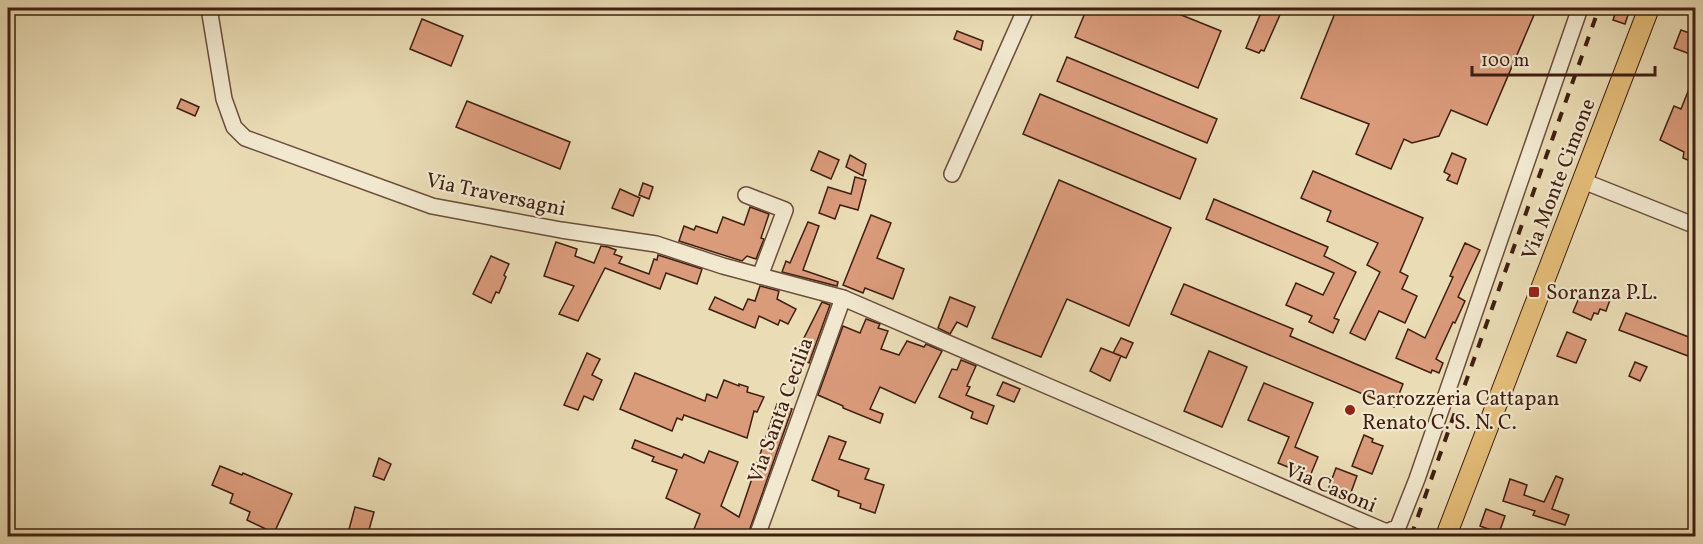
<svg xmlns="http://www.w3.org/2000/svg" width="1703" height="544" font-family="Vollkorn,serif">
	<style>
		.building { fill: #da9b7b; stroke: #401f12; stroke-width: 1.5 }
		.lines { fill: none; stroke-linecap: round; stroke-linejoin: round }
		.minor-casing { stroke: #6a4e3b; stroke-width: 18 }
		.major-casing { stroke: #401f12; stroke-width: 22 }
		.minor { stroke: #f1e8cf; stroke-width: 15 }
		.major { stroke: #e5be7a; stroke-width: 20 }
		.rail { stroke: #401f12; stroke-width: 4; stroke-dasharray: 10 10; stroke-linecap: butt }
		.poi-dot { fill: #8f2418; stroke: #f1e8cf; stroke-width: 2 }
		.labels { text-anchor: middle; stroke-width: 4.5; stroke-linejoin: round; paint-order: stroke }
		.street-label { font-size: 21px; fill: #401f12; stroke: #f1e8cf }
		.poi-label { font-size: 21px; fill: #401f12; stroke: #f1e8cf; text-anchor: start }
	</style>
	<rect width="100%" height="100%" fill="#eadcb5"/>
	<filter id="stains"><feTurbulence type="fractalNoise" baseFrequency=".00333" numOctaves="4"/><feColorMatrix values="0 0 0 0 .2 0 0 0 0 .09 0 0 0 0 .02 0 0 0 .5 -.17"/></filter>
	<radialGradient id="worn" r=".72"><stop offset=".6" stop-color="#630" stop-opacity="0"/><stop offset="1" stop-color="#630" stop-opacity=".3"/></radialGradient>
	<!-- building -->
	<g class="building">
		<path d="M1087,8H1164L1221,31L1198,88L1075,37Z"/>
		<path d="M1263,8H1283L1264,51L1261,50L1259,53L1246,48Z"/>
		<path d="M1337,8H1537L1487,125L1451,110L1439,136L1412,143L1404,139L1391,169L1356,154L1369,124L1301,98Z"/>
		<path d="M1617,8L1629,12L1625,24L1613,20Z"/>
		<path d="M422,19L463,36L451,66L410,49Z"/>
		<path d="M1681,30L1695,35V56L1674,48Z"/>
		<path d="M957,31L983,41L981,50L954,39Z"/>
		<path d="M1067,57L1217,119L1207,143L1057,81Z"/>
		<path d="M1695,74V163L1683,158L1684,152L1660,140L1674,106L1681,109Z"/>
		<path d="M1040,94L1196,159L1180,199L1023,134Z"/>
		<path d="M181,99L199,107L195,116L177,108Z"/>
		<path d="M467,101L570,142L560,169L456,127Z"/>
		<path d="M819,151L839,160L831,179L811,170Z"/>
		<path d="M1452,153L1466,159L1457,184L1447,180L1450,175L1444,172Z"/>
		<path d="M850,155L866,164L863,176L846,167Z"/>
		<path d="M1313,171L1423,218L1400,272L1408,276L1402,289L1417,296L1405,323L1379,311L1365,340L1350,333L1380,272L1367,265L1378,243L1327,221L1331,211L1301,198Z"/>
		<path d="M855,177L866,180L858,210L840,205L835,219L819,213L828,187L851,194Z"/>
		<path d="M1059,180L1171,228L1129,326L1067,299L1041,357L992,338Z"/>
		<path d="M643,183L653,187L649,199L639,195Z"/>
		<path d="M620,189L640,198L633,216L612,208Z"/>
		<path d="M1214,199L1328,247L1324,256L1356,272L1334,318L1339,320L1333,333L1309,322L1312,316L1286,305L1296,283L1323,295L1334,273L1206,219Z"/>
		<path d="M750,207L769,214L761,238L764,239L756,259L747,256L742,261L679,241L684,226L694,230L696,226L717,233L723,217L744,225Z"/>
		<path d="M871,215L891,223L877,258L904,269L893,299L865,288L863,293L843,285Z"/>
		<path d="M808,222L819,226L803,270L838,282L837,286L782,272L786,261L790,263Z"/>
		<path d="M556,242L577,249L575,256L594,263L601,246L608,247L616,250L614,254L622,257L619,263L649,274L654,259L657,260L658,255L702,269L697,284L666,273L660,289L605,268L578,321L559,314L574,286L544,276Z"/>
		<path d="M1465,243L1480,250L1458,297L1465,301L1455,323L1453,322L1436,359L1443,363L1439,373L1432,370L1431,373L1396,358L1408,329L1425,338L1453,277L1450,276Z"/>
		<path d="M491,256L509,264L504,275L506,277L499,293L496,292L491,303L473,294Z"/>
		<path d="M1184,284L1293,329L1290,336L1403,384L1394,407L1171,314Z"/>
		<path d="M760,286L779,291L777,299L796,309L788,324L780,320L778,325L759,316L755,328L709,309L715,297L743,310L748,299L755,301Z"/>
		<path d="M1596,290L1611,297L1606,311L1600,309L1598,314L1594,313L1591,320L1573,312L1581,293L1593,298Z"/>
		<path d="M950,297L975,307L967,327L957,322L950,334L938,328Z"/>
		<path d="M822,302L830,305L809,363L795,356Z"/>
		<path d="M1626,313L1694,339L1688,356L1619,330Z"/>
		<path d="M866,319L880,324L878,328L888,331L881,349L899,355L907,341L924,347L926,344L942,351L915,403L880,387L870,409L883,414L880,423L843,408V406L818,395L843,326L860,333Z"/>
		<path d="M1567,332L1586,340L1576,363L1557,356Z"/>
		<path d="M1121,338L1133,343L1126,358L1113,353Z"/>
		<path d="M1101,348L1121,356L1110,381L1090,371Z"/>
		<path d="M1209,351L1247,367L1222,427L1184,411Z"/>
		<path d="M587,353L600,359L592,375L602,380L593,400L584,396L578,410L564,405Z"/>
		<path d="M961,360L976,366L967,386L970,387L966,395L994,406L987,424L971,418L973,412L939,397L952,369L957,370Z"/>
		<path d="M1635,362L1647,367L1640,381L1629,376Z"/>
		<path d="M635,373L705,401L707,394L717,398L724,380L739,386V384L748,387L747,392L764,397L757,412L754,411L747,438L684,415L682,420L677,418L672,431L620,409Z"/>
		<path d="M1003,382L1020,389L1014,402L997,395Z"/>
		<path d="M1264,383L1313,403L1295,447L1318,457L1310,476L1278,463L1289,437L1248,420Z"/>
		<path d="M777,404L792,409L747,537H691L700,514L666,498L677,470L652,461L654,457L632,448L635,440L682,458L684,454L704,463L709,451L738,462L721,506L739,517Z"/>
		<path d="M1364,435L1373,439L1372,442L1383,446L1372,474L1352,466Z"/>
		<path d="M829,436L846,442L839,459L869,469L865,479L884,485L875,513L860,508L861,504L838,496L839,491L812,480Z"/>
		<path d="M379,458L391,464L384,480L373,476Z"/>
		<path d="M220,466L242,475L243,473L292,494L274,533L247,520L250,512L230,503L233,494L212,485Z"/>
		<path d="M1336,468L1357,476L1350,495L1329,487Z"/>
		<path d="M1556,476L1563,479L1552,509L1569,515L1565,525L1533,515L1535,511L1503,501L1510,479L1527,485L1524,495L1544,502Z"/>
		<path d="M355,507L374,512L367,537H347Z"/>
		<path d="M1486,509L1505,516L1499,533L1480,526Z"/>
	</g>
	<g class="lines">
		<!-- minor casing -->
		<g class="minor-casing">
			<g id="minor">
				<path d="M209,8L224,99L234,127L245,138L432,206L561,230L656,244L723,266L843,298L1384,531H1389L1398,527L1417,479L1580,8"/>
				<path d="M952,174L1026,8"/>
				<path d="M1583,181L1696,226"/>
				<path d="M746,195L785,210L760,276"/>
				<path d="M757,536L843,298"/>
			</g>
		</g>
		<!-- major casing -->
		<g class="major-casing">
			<path id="major" d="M1446,536L1649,8"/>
		</g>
		<!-- minor -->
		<use href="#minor" class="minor"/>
		<!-- major -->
		<use href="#major" class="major"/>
		<!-- rail -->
		<path class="rail" d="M1411,536L1599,8"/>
	</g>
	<!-- markers -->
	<g class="poi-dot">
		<rect x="1528" y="286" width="12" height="12" rx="3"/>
		<circle cx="1350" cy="410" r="6"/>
	</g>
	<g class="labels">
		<!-- street labels -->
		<g class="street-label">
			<text transform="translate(1558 179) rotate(-69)" y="7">Via Monte Cimone</text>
			<text transform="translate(496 194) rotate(12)" y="7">Via Traversagni</text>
			<text transform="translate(780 410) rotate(-70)" y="7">Via Santa Cecilia</text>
			<text transform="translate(1331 487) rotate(23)" y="7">Via Casoni</text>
		</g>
		<!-- poi labels -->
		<g class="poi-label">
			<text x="1546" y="299">Soranza P.L.</text>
			<text x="1362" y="405">Carrozzeria Cattapan<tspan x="1362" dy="24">Renato C. S. N. C.</tspan></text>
		</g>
	</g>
	<!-- margin -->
	<rect width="1703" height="544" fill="none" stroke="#eadcb5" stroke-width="30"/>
	<rect x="9" y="9" width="1685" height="526" fill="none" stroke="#401f12" stroke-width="3"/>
	<rect x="15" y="15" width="1673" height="514" fill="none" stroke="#401f12" stroke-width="1.5"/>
	<!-- scale -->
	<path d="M1472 66v9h183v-9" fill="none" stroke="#401f12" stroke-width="3"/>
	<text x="1481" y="66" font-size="18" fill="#401f12" stroke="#f1e8cf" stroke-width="4.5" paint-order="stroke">100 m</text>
	<rect width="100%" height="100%" filter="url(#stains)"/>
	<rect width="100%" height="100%" fill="url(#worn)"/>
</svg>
